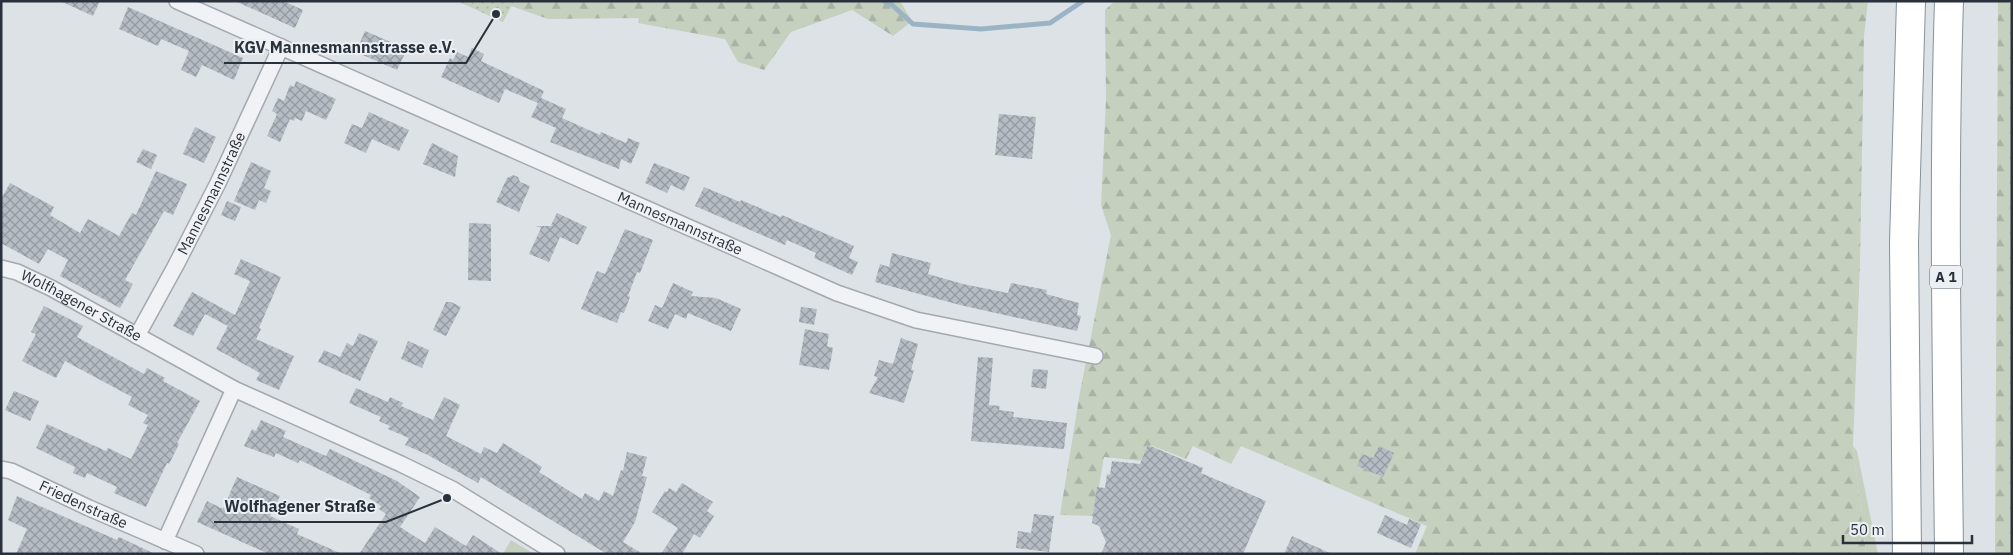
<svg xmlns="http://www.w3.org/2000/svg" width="2013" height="555" font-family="'IBM Plex Sans',sans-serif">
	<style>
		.grass { fill: #c5d0bf }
		.forest { fill: url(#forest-firs) }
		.garden { fill: url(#garden-dots) }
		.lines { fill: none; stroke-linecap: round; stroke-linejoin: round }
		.stream { stroke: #9ab4c5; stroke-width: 5 }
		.building { fill: url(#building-cross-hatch) }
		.minor-casing { stroke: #a3a9b0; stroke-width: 18 }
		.motorway-casing { stroke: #86919c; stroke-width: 30 }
		.minor { stroke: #f0f2f5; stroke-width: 15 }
		.motorway { stroke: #fff; stroke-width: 28 }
		.labels { text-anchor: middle; stroke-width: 4; stroke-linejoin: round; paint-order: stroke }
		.shield { fill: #ecf0f4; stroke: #636a73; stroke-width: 1 }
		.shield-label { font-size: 14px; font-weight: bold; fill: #28313c }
		.street-label { font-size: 15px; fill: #28313c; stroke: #ecf0f4 }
		.leader { fill: none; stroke: #28313c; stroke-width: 2 }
		.callout-dot { fill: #28313c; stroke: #ecf0f4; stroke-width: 2 }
		.callout-label { font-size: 16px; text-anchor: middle; font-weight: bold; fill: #28313c; stroke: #ecf0f4; stroke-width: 4; stroke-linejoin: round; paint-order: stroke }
	</style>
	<defs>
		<pattern id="forest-firs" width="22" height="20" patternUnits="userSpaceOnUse" patternTransform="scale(1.25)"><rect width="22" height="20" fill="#c5d0bf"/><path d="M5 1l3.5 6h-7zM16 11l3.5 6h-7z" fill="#a9b3a5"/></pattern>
		<pattern id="garden-dots" width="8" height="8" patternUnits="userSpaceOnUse" patternTransform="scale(1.25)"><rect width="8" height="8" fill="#c5d0bf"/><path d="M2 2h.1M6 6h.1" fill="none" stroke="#a9b3a5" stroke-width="1.8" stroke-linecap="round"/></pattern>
		<pattern id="building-cross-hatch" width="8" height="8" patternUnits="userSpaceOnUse" patternTransform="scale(1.25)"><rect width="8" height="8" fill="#b5bcc3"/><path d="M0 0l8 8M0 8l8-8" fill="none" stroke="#9399a0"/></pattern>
	</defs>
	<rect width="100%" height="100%" fill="#dde2e6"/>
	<!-- grass -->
	<g class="grass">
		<path d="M1853,446L1857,451L1878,554H1866Z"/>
		<path d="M511,540L534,554H503Z"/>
	</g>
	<!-- forest -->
	<g class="forest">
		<path d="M514,1H900L912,21L893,36L852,10L791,32L764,70L738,62L725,39L638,23L639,18L548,19L511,6Z"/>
		<path d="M1115,1H1868L1864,36L1860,262L1853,446L1866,554H1415L1427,526L1241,446L1231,464L1193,446L1186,459L1150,445L1142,461L1104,457L1094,516L1060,515L1080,392L1111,235L1101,205L1106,100L1105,10Z"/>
		<path d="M1998,1H2012V554H1995Z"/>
	</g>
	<!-- garden -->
	<path class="garden" d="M457,1H514L503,22Z"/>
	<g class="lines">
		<!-- stream -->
		<path class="stream" d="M884,1L892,5L913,24L981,29L1050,23L1083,1"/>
	</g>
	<!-- building -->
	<g class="building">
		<path d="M60,1H100L93,16Z"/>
		<path d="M235,1H283L303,10L295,28Z"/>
		<path d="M128,7L243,58L234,80L202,65L196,77L181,70L189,51L161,39L158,46L119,29Z"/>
		<path d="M365,31L407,49L397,70L356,52Z"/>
		<path d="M472,48L484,54L481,61L544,91L541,98L566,109L562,118L600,135L601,132L626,143L628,138L640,143L631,164L621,159L619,169L550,142L556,128L531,117L538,103L505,89L499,103L441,77L450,58L453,60L457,52L468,57Z"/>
		<path d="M296,81L336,99L326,120L306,111L302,121L295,118L294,121L290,119L280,142L267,136L277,114L272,111L278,98L284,101L290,85L294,87Z"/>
		<path d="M369,112L409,130L399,151L372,139L366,153L344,143L352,124L362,128Z"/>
		<path d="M999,114L1036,117L1032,159L995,155Z"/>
		<path d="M195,127L216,137L204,163L183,154Z"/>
		<path d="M432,143L458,156L455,177L423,164Z"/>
		<path d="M143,149L157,155L151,169L136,162Z"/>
		<path d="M251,162L271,171L264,188L271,191L266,203L259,200L255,210L234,201Z"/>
		<path d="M654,163L690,177L684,191L671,185L667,193L645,183Z"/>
		<path d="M156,171L187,184L173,215L164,211L125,280L133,284L120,308L60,276L68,260L48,249L39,264L1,243V199L10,183L54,207L50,215L80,233L88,219L119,236L132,213L136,215Z"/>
		<path d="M513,175L518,177L520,182L530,186L519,212L496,202L507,178Z"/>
		<path d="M704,187L740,202L741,200L781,217L782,215L854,246L849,258L858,262L852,275L814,258L816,253L787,240L785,245L695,206Z"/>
		<path d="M227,201L241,207L235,221L221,215Z"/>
		<path d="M557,213L587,227L578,245L560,237L549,262L529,254L541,228L536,226H553L551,225Z"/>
		<path d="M469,223L491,224V281L468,280Z"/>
		<path d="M625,229L653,240L640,273L637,272L628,296L630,297L624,313L621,312L617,323L581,309L597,271L605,274Z"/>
		<path d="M892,253L931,263L928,274L963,284L1008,293L1011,283L1047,290L1046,294L1079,303L1077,315L1081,316L1077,331L960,305L875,282L880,264L889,267Z"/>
		<path d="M241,259L281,277L259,328L261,329L256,339L294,356L279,390L256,380L260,373L216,349L228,326L205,314L193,336L173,326L192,292L235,315L250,281L234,274Z"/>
		<path d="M673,283L693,292L691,296L716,298L741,309L731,331L688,313L686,319L675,314L668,329L648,321L655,305L662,308Z"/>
		<path d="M446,302H451L461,307L446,336L433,330Z"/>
		<path d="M44,306L83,326L77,337L144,374L147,368L165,378L163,381L200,401L177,443L179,444L169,464L167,463L146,507L114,493L117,487L87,473L85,478L73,473L75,467L36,448L47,424L106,451L108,448L131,459L148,425L143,423L148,415L128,405L132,397L65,361L56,378L22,361L36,334L31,332Z"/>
		<path d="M801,307L817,309L814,325L799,322Z"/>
		<path d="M805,329L829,334L827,346L833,348L829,370L799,365Z"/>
		<path d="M359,333L378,341L360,381L318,362L324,350L340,357L347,343L353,346Z"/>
		<path d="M901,338L918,344L911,370H914L904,403L869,393L878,377L874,376L879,360L893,364Z"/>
		<path d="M408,341L429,350L422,368L401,359Z"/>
		<path d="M978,357L993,358L989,405L1000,406L999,410L1014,412L1013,417L1067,423L1064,449L971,441Z"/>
		<path d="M1033,369L1048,370L1046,389L1031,387Z"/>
		<path d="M356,388L388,402L390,397L403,403L401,406L433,420L444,397L460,405L446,436L481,454L484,447L497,453L503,443L542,467L539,472L582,499L585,493L599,501L604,491L613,496L621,470L623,471L627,452L647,457L642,476L647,477L635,522L623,542L643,554H607L481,477L478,483L428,455L405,445L409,438L388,429L390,426L379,421L381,417L349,403Z"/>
		<path d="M14,391L39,401L30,421L5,410Z"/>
		<path d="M261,420L286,431L283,437L326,456L330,449L397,481L420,497L400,527L425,543L435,527L466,546L473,535L502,554H359L386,514L379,509L381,506L369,498L371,495L300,460L298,463L276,453L274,457L244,446L252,429L256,431Z"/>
		<path d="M1148,445L1203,468L1201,473L1266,501L1243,554H1101L1106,542L1099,526L1092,523L1097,487L1105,488L1107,474L1110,475L1112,461L1140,464Z"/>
		<path d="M1379,446L1394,453L1383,477L1357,466L1362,454L1373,458Z"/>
		<path d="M237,477L280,496L270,516L299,529L297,534L342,554H269L197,522L207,501L223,509Z"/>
		<path d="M682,483L713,502L707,511L714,516L700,538L694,534L682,554H661L678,528L652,512L665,491L667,492L669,488L676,492Z"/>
		<path d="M17,496L117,540L119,537L155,554H16L27,529L8,520Z"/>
		<path d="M1034,514L1054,516L1049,552L1016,548L1018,531L1031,533Z"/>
		<path d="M1385,515L1407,525L1409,519L1421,524L1411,548L1377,533Z"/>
		<path d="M1292,536L1332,554H1284Z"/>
	</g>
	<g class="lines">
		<!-- minor casing -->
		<g class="minor-casing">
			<g id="minor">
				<path id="s1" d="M177,1L837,293L916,320L1095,356"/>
				<path id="s2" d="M1,268L17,272L51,288L234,389L401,464L452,489L557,554"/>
				<path id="s3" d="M137,336L176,265L218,183L281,47"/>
				<path id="s4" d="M1,469L11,471L89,508L196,554"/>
				<path d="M165,541L234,389"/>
			</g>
		</g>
		<!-- motorway casing -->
		<g class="motorway-casing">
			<g id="motorway">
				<path d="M1907,554L1904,242L1911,1"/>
				<path d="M1949,554C1947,370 1943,185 1949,1"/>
			</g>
		</g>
		<!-- minor -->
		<use href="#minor" class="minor"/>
		<!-- motorway -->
		<use href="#motorway" class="motorway"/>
	</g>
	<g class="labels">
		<!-- shield labels -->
		<rect class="shield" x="1930" y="265.5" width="32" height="23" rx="4"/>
		<g class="shield-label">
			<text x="1946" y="282">A 1</text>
		</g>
		<!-- street labels -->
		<g class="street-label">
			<text dy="5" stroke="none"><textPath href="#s3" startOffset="161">Mannesmannstraße</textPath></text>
			<text dy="5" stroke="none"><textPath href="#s1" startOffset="550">Mannesmannstraße</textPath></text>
			<text dy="5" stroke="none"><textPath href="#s2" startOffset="89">Wolfhagener Straße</textPath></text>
			<text dy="5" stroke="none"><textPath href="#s4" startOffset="90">Friedenstraße</textPath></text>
		</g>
	</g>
	<!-- callouts -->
	<path class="leader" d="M496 14L466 63H224M447 498L386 522H214"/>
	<g class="callout-dot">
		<circle cx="496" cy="14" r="5"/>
		<circle cx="447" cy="498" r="5"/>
	</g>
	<g class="callout-label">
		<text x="345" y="53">KGV Mannesmannstrasse e.V.</text>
		<text x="300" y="512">Wolfhagener Straße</text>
	</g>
	<!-- border -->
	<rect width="2013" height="555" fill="none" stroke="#28313c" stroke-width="5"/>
	<!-- scale -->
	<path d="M1843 535v8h129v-8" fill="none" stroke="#28313c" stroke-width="2.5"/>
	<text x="1850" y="535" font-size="15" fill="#28313c" stroke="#ecf0f4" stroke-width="4" paint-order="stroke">50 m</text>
</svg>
